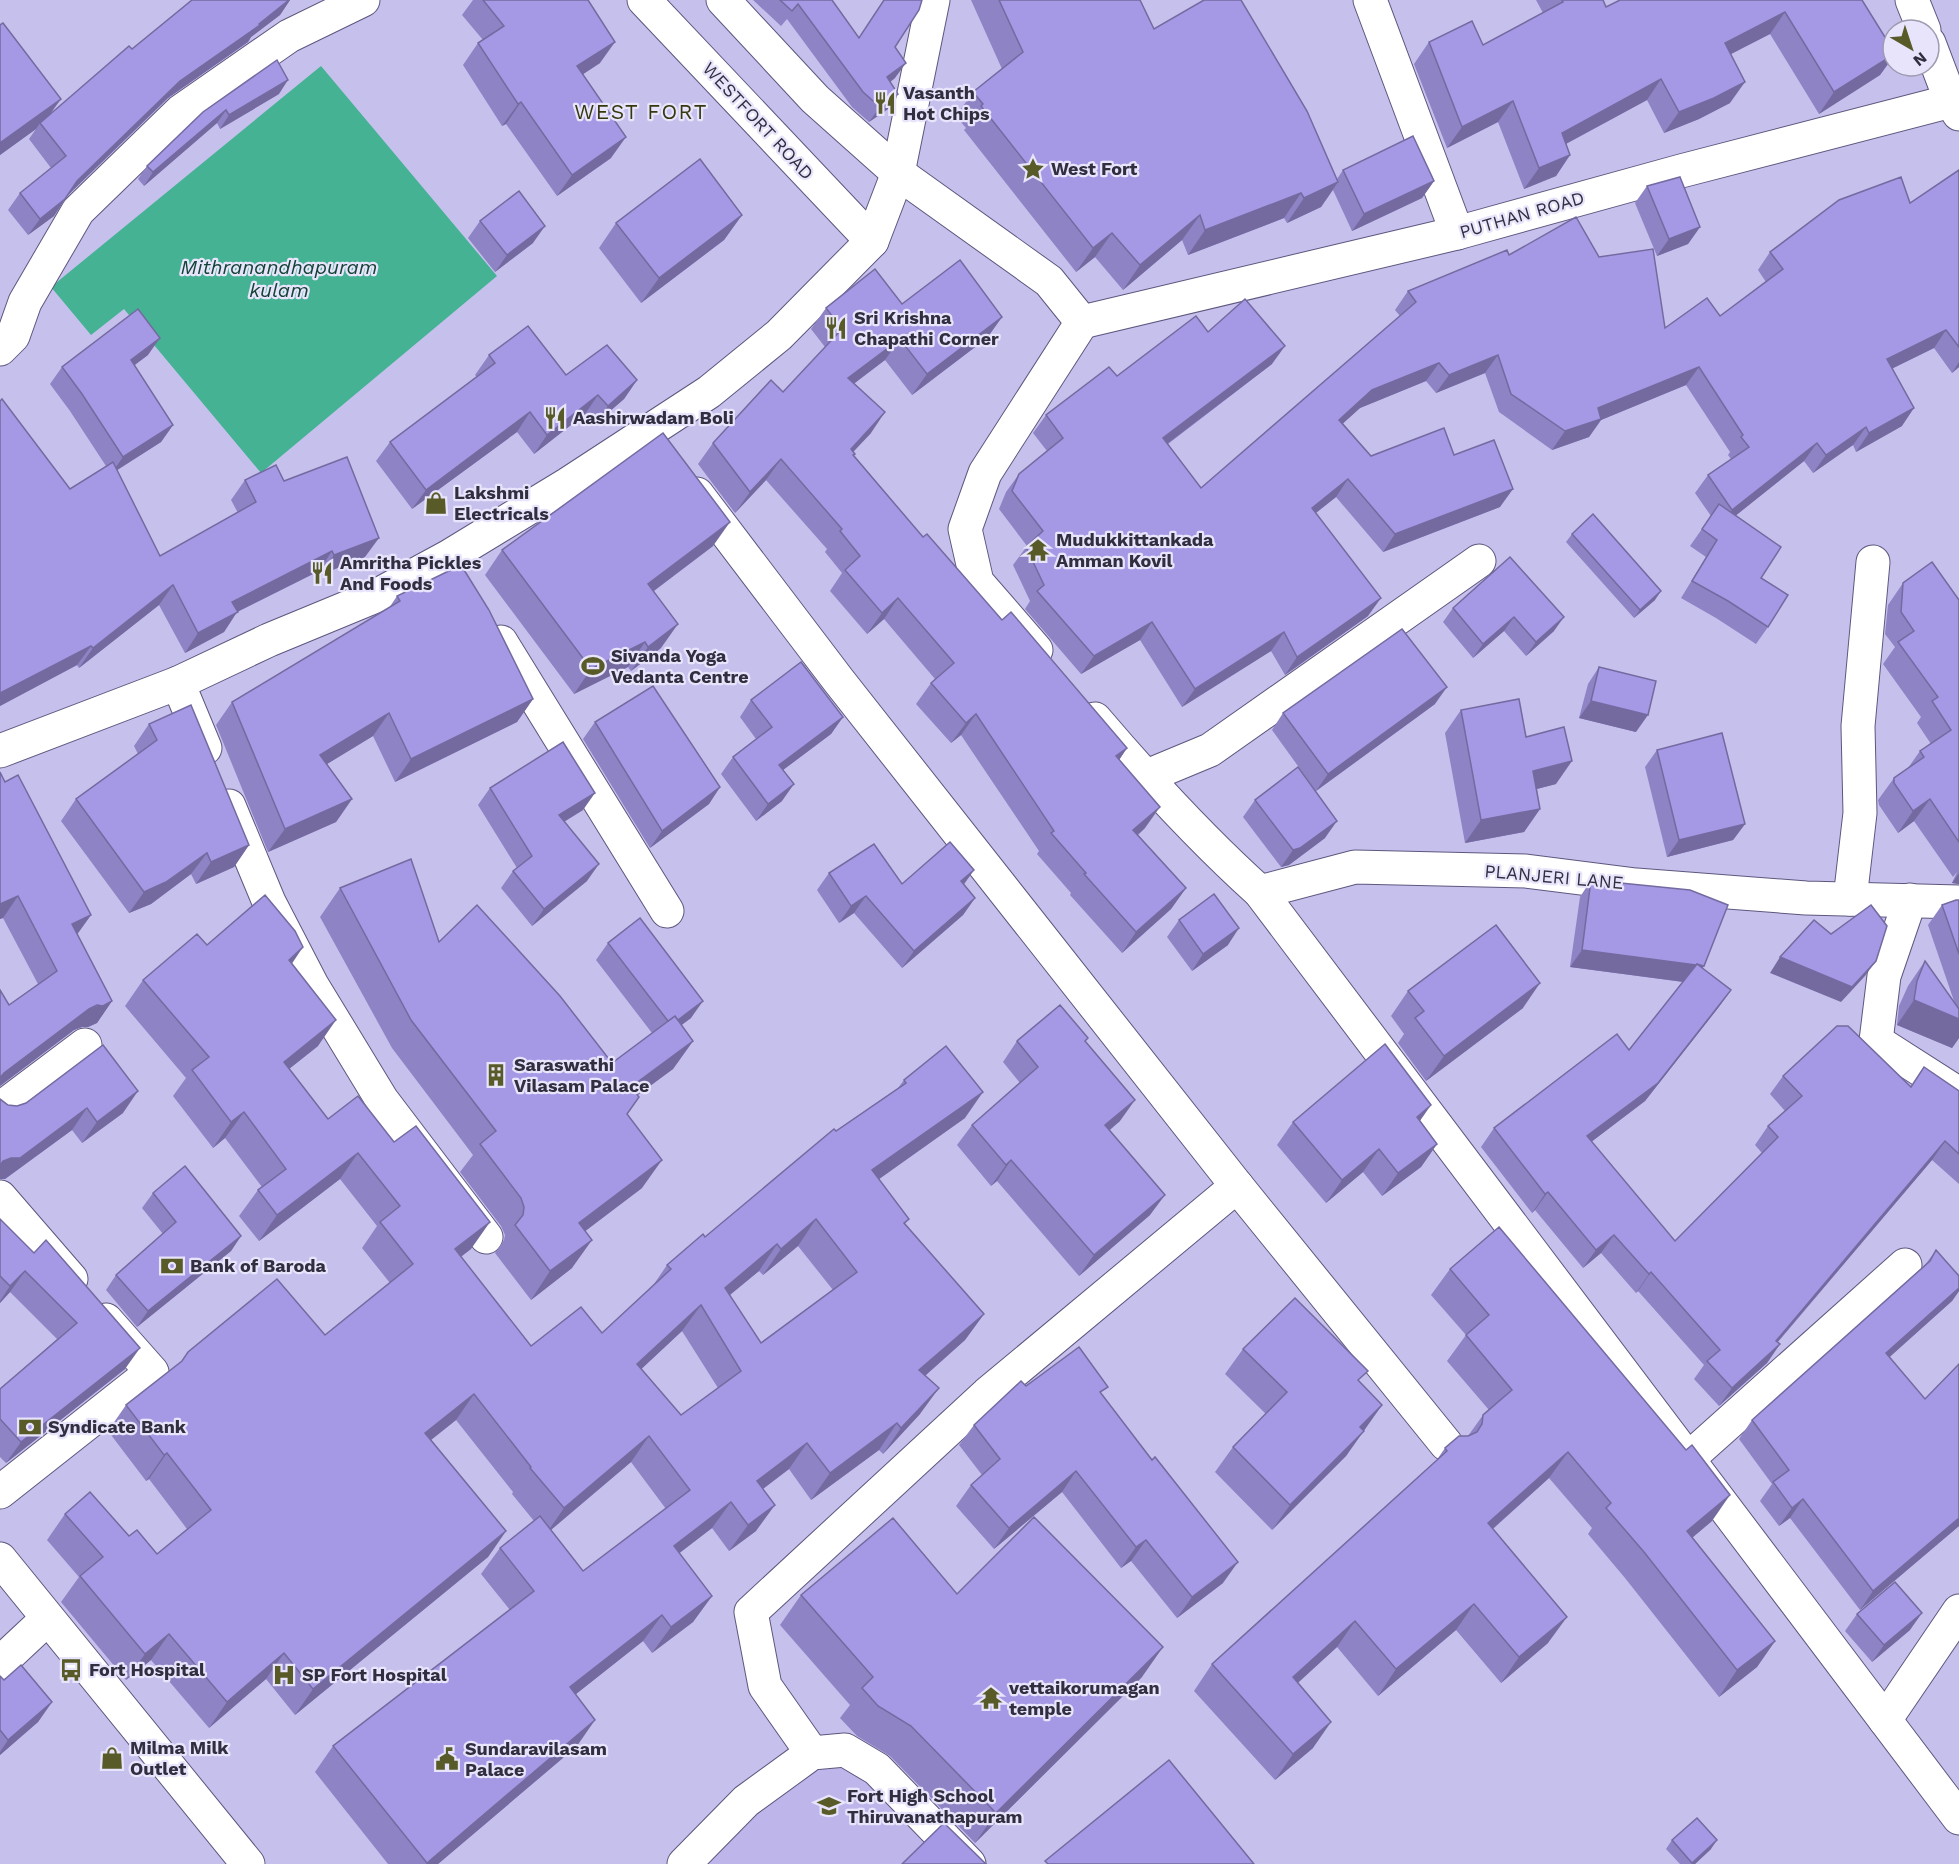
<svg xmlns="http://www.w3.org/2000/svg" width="1959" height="1864" font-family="'Work Sans',sans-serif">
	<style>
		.built { fill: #beb6ea }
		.water { fill: #44b293 }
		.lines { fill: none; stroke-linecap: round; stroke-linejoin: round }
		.minor-casing { stroke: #5d577e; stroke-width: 35 }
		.major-casing { stroke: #5d577e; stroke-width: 35 }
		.minor { stroke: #fff; stroke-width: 33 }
		.major { stroke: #fff; stroke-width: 33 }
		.wall { fill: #8e83c4; fill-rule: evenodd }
		.shaded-wall { fill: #746aa0 }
		.building { fill: #a598e4; stroke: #746aa0; stroke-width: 1.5; fill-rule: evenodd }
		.labels { text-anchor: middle; stroke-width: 4.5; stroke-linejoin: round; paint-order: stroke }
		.poi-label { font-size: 18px; font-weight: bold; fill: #312e3f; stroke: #e7e4fb; text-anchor: start }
		.street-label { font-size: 18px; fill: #312e3f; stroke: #e7e4fb }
		.water-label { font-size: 20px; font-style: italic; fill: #144336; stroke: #e7e4fb }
		.quarter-label { font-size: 21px; letter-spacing: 1.5px; fill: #36370e; stroke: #e7e4fb }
	</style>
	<rect width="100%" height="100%" fill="#c6c0ed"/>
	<!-- built -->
	<path class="built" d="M842,1760L918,1823L952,1864H703L779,1789Z"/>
	<!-- water -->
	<path class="water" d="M321,66L497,276L261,473L124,309L91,335L51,287Z"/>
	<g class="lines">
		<!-- minor casing -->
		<g class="minor-casing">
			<g id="minor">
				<path d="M644,0L872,241"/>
				<path d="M723,0L815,99L898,173L1049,281L1082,322L985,473L965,529L977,582L1036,650"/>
				<path d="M1370,0L1457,233"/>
				<path d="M1912,0L1924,30"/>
				<path d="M1929,43L1951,101L1959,114"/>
				<path d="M1082,322L1457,233L1681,171L1959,99"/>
				<path d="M0,349L13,336L25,302L78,211L181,111L289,36L363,0"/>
				<path d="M697,494L839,681L1237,1186L987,1394L751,1612L765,1686L812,1753"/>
				<path d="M501,642L667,911"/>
				<path d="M178,683L205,748"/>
				<path d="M1095,719C1147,780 1200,838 1260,892L1959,1818"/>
				<path d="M1145,777L1210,750L1479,561"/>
				<path d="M229,806L269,902L312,985L382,1100L486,1237"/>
				<path d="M1260,892L1355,867L1526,871L1636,885L1806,898L1959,902"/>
				<path d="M1850,899L1860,813L1858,726L1873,562"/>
				<path d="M1910,900L1884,976L1876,1041L1959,1094"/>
				<path d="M0,1109L85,1045"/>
				<path d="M1237,1186L1446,1444"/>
				<path d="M0,1197L71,1279"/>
				<path d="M1688,1459L1905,1265"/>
				<path d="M0,1492L152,1372L106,1320"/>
				<path d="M0,1663L47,1619"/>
				<path d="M1885,1720L1959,1611"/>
				<path d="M684,1864L746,1801L812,1753L845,1750L877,1769L969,1864"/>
			</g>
		</g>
		<!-- major casing -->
		<g class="major-casing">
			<g id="major">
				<path d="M0,751L178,683L269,640L378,595L448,557L568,484L709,392L779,335L872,241L898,173L933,0"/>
				<path d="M0,1559L248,1864"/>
			</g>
		</g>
		<!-- minor -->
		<use href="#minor" class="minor"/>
		<!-- major -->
		<use href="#major" class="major"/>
	</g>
	<!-- wall -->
	<g class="wall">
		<path d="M192,0H290L280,15L251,37L248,42L168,98L68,195L54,216L28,235L8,210L20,193L51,168L29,139L36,129L0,155V25L50,114L132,49Z"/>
		<path d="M473,0H588L600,63L583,74L611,158L557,196L506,124L502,126L463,65L478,43L483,40L462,15Z"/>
		<path d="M753,0H832L858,37L895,47V78L890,82L898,94L888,109L869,122L852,107L787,19L781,26Z"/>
		<path d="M971,0H1140L1154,29L1337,179L1343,170L1434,181L1422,198L1352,231L1333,190L1321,207L1287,223L1284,218L1188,255L1182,240L1123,290L1095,257L1076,272L964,130L966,128L956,116L973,92L1002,69Z"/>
		<path d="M1536,0H1603L1606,7L1862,0L1893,50V57L1880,75L1819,114L1770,34L1730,54V103L1699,119L1664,133L1647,100L1566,144L1570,155L1556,176L1524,189L1498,122L1447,148L1414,64L1429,42L1483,45L1543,13Z"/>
		<path d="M279,94L220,129L217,123L144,186L138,179L147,166L203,112Z"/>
		<path d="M1959,170V367L1952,373L1934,348L1893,368L1902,426L1856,452L1853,445L1813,473L1804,461L1736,515L1761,578L1768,627L1756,644L1716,618L1681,598L1706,557L1690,546L1711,516L1695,493L1708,475L1731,459L1728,455L1730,452L1686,385L1601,420L1589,437L1552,450L1499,412L1485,373L1436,393L1426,381L1360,408L1343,423L1371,456L1454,455L1500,507L1383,552L1336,497L1316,513L1368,616L1285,675L1271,651L1182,707L1140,640L1081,674L1025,609L1030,601L1013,565L1027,546L999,509L1006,492L1019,474L1047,451L1033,433L1046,415L1117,376L1208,332L1272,364L1168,444L1201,488L1400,316L1395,310L1408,291L1509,255L1599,257L1665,328L1720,316L1766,282L1758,270L1770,252L1910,203Z"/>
		<path d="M1647,186L1700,227L1688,244L1657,256L1635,203Z"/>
		<path d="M742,215L724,240L641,303L599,248L616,223Z"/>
		<path d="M480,221L533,243L495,272L468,238Z"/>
		<path d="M902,304L1002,317L987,338L912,395L885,360L854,383L871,433L853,452L854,455L923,537L1002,620L1127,748L1119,760L1145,828L1138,835L1186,888L1171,909L1122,953L1070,895L1071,893L1037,854L1039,851L961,735L951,743L916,704L931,683L935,679L884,619L867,634L830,591L842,573L825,552L827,549L766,480L735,513L698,464L713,443L783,392L825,347L811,329L826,308Z"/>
		<path d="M148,355L134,365L173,425L161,442L117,470L160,556L238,513L231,500L245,480L284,481L365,557L320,575L319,571L237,612L224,632L185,653L159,605L79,668L77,665L0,706V401L70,489L106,466L70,411L50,384L62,367Z"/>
		<path d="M489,355L566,375L637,380L624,399L594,425L585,414L534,454L517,432L412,509L376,461L390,442L477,377L475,375Z"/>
		<path d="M1572,534L1655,600L1634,618L1566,542Z"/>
		<path d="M713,546L654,591L661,648L631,671L628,667L574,694L485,575L502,550Z"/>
		<path d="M1510,557L1554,631L1526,656L1504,631L1473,658L1443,622L1453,608Z"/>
		<path d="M1903,583L1959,600V884L1952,883L1957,872L1953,877L1914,821L1898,833L1879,805L1878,800L1894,778L1908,768L1920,751L1931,744L1917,723L1921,717L1883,664L1895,647L1885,634L1888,605Z"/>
		<path d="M397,596L533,699L517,722L395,782L373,736L327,764L352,799L336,822L268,852L216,725L232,702L389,608Z"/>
		<path d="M1599,667L1636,732L1579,718L1588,684Z"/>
		<path d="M751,700L843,717L831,734L783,770L782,801L756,821L721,774L733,757L756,739L740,717Z"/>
		<path d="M1435,704L1316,791L1272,730L1283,713Z"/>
		<path d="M1461,710L1526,737L1556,784L1537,789L1540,809L1524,832L1465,843L1445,733Z"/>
		<path d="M595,722L720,787L709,804L650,848L583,739Z"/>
		<path d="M149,724L249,845L234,867L196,884L191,874L151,904L129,913L61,821L76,799L138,754L134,746Z"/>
		<path d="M1657,750L1745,824L1733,840L1667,857L1645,767Z"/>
		<path d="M0,772L5,782L91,915L77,934L112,1001L97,1023L88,1027H82L74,1030L0,1086V990L9,1005L38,984L3,918L0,919Z"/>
		<path d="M490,788L583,810L564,822L587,881L532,926L501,888L513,871L517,868L478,805Z"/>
		<path d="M1255,800L1325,838L1289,865L1281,867L1243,817Z"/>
		<path d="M974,870L963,885L975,898L963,915L902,968L854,913L839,923L817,890L829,873L902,884Z"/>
		<path d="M1591,880L1704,966L1702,968L1731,990L1718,1008L1645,1101L1591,1142L1675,1241L1762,1153L1755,1145L1768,1126L1785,1111L1770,1094L1783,1076L1959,1091V1184L1932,1160L1778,1342L1780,1344L1767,1363L1719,1406L1694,1379L1704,1365L1638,1291L1636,1293L1601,1253L1583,1268L1535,1210L1532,1213L1481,1147L1494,1128L1629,1050L1683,982L1570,967L1580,897Z"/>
		<path d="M340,888L439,942L612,1063L652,1033L596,960L608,943L691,1018L681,1025L693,1041L673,1069L637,1095L627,1114L642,1188L585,1231L572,1268L531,1300L495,1253L504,1240L505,1235L501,1226L460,1172L473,1155L392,1048L320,917Z"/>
		<path d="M1959,900V1038L1952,1048L1897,1025L1899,1006L1908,986L1925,961L1955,1004L1928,925L1942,905Z"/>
		<path d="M1179,920L1228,945L1192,971L1167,937Z"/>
		<path d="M207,945L292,964L318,1046L289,1069L328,1119L471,1249L460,1257L531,1346L602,1333L652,1287L667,1265L705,1237L836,1131L898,1088L904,1080L965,1118L878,1179L909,1219L905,1224L984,1314L965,1340L925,1376L920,1414L883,1454L879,1450L811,1500L789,1469L763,1489L756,1531L729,1551L712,1528L679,1553L712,1596L693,1622L652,1653L643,1641L576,1694L577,1746L438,1864H388L315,1772L333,1746L510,1610L481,1574L500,1548L534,1521L512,1494L513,1492L456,1420L431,1440L506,1531L488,1557L295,1715L266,1679L209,1728L151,1660L126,1680L61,1602L79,1577L47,1540L65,1514L129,1536L157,1554L187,1529L149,1479L146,1481L108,1431L126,1405L325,1335L390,1283L362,1248L377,1226L340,1179L259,1241L239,1216L258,1190L262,1187L225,1138L213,1148L173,1096L186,1078L125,1006L143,980ZM798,1246L833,1290L761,1343L729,1295L759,1271L763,1275ZM682,1331L718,1388L681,1415L641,1369ZM631,1462L666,1509L583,1571L551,1530Z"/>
		<path d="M1408,991L1523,1008L1426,1081L1398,1043L1404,1034L1391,1016Z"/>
		<path d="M1017,1041L1086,1042L1120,1121L1110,1130L1150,1215L1079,1276L997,1181L991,1186L957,1145L972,1125L1020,1083L1003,1062Z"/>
		<path d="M0,1099L8,1105L17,1106L26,1103L123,1113L82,1143L72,1130L5,1179H0Z"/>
		<path d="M1420,1121L1437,1144L1421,1167L1382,1196L1363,1172L1326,1203L1277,1145L1293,1122Z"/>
		<path d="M153,1193L241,1236L231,1251L137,1327L106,1290L116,1275L163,1234L142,1208Z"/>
		<path d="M0,1219L125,1369L6,1463L0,1457V1389L57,1339L10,1292L0,1303Z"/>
		<path d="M1936,1250L1959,1276V1291L1952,1301L1889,1357L1925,1399L1959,1364V1526L1860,1610L1790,1518L1779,1526L1760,1501L1772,1484L1739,1439L1752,1420L1925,1265Z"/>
		<path d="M1450,1269L1712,1521L1692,1538L1775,1641L1757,1667L1719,1697L1625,1578L1588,1534L1592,1528L1549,1478L1493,1529L1548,1643L1501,1683L1456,1630L1378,1696L1337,1647L1297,1683L1313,1748L1275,1780L1194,1691L1212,1664L1436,1461L1445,1448L1468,1436L1483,1415L1489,1410L1447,1361L1466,1335L1431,1295Z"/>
		<path d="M1243,1349L1382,1405L1346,1456L1272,1530L1215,1472L1233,1447L1266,1414L1225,1374Z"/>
		<path d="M1026,1386L1102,1395L1223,1583L1177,1618L1131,1561L1121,1568L1062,1492L994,1549L956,1506L971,1485L982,1475L959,1445L974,1425Z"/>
		<path d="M957,1594L1142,1677L975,1843L890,1756L857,1736L840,1718L850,1705L780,1625L801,1595Z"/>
		<path d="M1857,1614L1910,1630L1872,1662L1845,1631Z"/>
		<path d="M0,1676L4,1680L52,1702L38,1722L0,1755Z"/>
		<path d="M1672,1840L1711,1849L1695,1864H1680L1666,1849Z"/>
	</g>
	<!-- shaded-wall -->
	<g class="shaded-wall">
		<path d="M289,0H290L280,15L251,37L248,42L168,98L65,198L77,181L180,81L259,24Z"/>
		<path d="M1785,12L1770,34L1710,65L1725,43Z"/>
		<path d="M615,42L600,63L562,88L577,66Z"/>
		<path d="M1893,55V57L1880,75L1819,114L1834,92Z"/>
		<path d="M906,63L895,78L876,93L887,77Z"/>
		<path d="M1661,79L1647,100L1547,154L1562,133Z"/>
		<path d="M288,80L279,94L220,129L229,115Z"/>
		<path d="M1745,82L1730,103L1699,119L1664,133L1679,112Z"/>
		<path d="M898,94L888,109L869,122L880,107Z"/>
		<path d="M61,99L43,124L40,123L36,129L0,155V143Z"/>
		<path d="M1513,101L1498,122L1447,148L1462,127Z"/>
		<path d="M521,102L506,124L502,126L518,104Z"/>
		<path d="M226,110L217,123L144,186L153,172Z"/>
		<path d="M626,137L611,158L557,196L572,175Z"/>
		<path d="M1570,155L1556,176L1524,189L1539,168Z"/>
		<path d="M1434,181L1422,198L1352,231L1364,214Z"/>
		<path d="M1338,182L1321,207L1287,223L1304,198Z"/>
		<path d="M1301,193L1284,218L1188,255L1205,230Z"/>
		<path d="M65,199L54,216L28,235L40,219Z"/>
		<path d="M742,215L724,240L641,303L659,278Z"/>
		<path d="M1200,215L1182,240L1123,290L1140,265Z"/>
		<path d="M545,226L533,243L495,272L507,255Z"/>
		<path d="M1700,227L1688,244L1657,256L1669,239Z"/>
		<path d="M1112,233L1095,257L1076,272L1093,248Z"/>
		<path d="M1002,317L987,338L912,395L927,374Z"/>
		<path d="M1946,330L1934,348L1875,377L1887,359Z"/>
		<path d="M160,338L148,355L119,377L131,360Z"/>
		<path d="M900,339L885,360L834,399L848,378Z"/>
		<path d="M1285,346L1272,364L1151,456L1163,438Z"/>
		<path d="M1498,355L1485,373L1436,393L1449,375Z"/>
		<path d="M1959,362V367L1952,373Z"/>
		<path d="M1439,363L1426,381L1360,408L1327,438L1339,420L1372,390Z"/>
		<path d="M1699,367L1686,385L1601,420L1589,437L1552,450L1565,431L1598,408Z"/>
		<path d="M637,380L624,399L594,425L608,406Z"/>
		<path d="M598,395L585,414L534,454L547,435Z"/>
		<path d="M1914,408L1902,426L1856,452L1869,433Z"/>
		<path d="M530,412L517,432L412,509L426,490Z"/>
		<path d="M885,412L871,433L836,470L851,449Z"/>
		<path d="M173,425L161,442L111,474L123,457Z"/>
		<path d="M1866,427L1853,445L1813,473L1826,455Z"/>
		<path d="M1817,443L1804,461L1719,529L1732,510Z"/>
		<path d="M781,459L766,480L735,513L750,492Z"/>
		<path d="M1348,479L1336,497L1299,526L1312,508Z"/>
		<path d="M1513,489L1500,507L1383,552L1395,534Z"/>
		<path d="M730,522L713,546L631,608L648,584Z"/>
		<path d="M379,538L365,557L320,575L334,555Z"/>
		<path d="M332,551L319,571L237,612L224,632L185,653L198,633L232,602Z"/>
		<path d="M173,585L159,605L79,668L93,648Z"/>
		<path d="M1661,591L1655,600L1634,618L1640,610Z"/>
		<path d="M898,598L884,619L867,634L882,613Z"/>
		<path d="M1381,598L1368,616L1285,675L1297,657Z"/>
		<path d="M1514,617L1504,631L1473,658L1483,644Z"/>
		<path d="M1564,617L1554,631L1526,656L1536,642Z"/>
		<path d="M1152,622L1140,640L1081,674L1094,656Z"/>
		<path d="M678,624L661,648L631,671L648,647Z"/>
		<path d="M1284,632L1271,651L1182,707L1195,689Z"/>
		<path d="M645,642L628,667L574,694L591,669Z"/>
		<path d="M91,646L77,665L0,706V693Z"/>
		<path d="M1447,687L1435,704L1316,791L1328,774Z"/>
		<path d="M533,699L517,722L395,782L411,759Z"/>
		<path d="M1591,701L1648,715L1636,732L1579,718Z"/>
		<path d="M389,713L373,736L304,778L320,755Z"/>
		<path d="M976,714L961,735L951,743L966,723Z"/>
		<path d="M843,717L831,734L767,782L779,765Z"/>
		<path d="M1127,748L1113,769L1116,756Z"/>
		<path d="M1572,761L1556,784L1517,794L1533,771Z"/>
		<path d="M794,784L782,801L756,821L768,804Z"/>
		<path d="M720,787L709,804L650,848L662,831Z"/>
		<path d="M595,793L583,810L547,832L559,815Z"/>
		<path d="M352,799L336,822L268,852L285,829Z"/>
		<path d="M1930,799L1914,821L1898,833L1913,811Z"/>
		<path d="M1160,807L1145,828L1119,851L1133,830Z"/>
		<path d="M1540,809L1524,832L1465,843L1481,820Z"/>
		<path d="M1337,821L1325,838L1289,865L1281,867L1293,850Z"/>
		<path d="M1745,824L1733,840L1667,857L1679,840Z"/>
		<path d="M249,845L234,867L196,884L211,862Z"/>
		<path d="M207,853L191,874L151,904L129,913L144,892Z"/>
		<path d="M599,864L587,881L532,926L544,909Z"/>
		<path d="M974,870L962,887L961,881Z"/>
		<path d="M1959,873V884L1952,883Z"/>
		<path d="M1186,888L1171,909L1122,953L1136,932Z"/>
		<path d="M18,896L3,918L0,919V904Z"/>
		<path d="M866,896L854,913L839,923L851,906Z"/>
		<path d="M975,898L963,915L902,968L914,951Z"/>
		<path d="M91,915L76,936L72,924Z"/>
		<path d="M1239,928L1228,945L1192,971L1203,954Z"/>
		<path d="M303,947L285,974L289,960Z"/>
		<path d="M1582,950L1704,966L1692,983L1570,967Z"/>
		<path d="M1780,957L1876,961L1865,976L1841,1002L1770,973Z"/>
		<path d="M1540,983L1523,1008L1426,1081L1444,1056Z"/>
		<path d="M1731,990L1718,1008L1645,1101L1574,1155L1587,1136Z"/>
		<path d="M1914,1000L1959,1019V1038L1952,1048L1897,1025Z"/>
		<path d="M112,1001L97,1023L88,1027H82L74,1030L0,1086V1078L4,1073L89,1009Z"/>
		<path d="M703,1001L691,1018L659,1042L671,1025Z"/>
		<path d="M336,1020L318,1046L265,1088L284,1062Z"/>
		<path d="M693,1041L673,1069L611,1115L631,1087Z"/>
		<path d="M138,1091L123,1113L82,1143L97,1122Z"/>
		<path d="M983,1092L965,1118L854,1197L872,1170Z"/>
		<path d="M1135,1100L1120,1121L1091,1145L1105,1125Z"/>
		<path d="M1431,1105L1415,1128L1417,1117Z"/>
		<path d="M87,1108L72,1130L5,1179H0V1166L3,1161Z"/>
		<path d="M244,1112L225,1138L213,1148L231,1122Z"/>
		<path d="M1945,1141L1932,1160L1763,1359L1776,1341Z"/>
		<path d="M1437,1144L1421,1167L1382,1196L1398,1173Z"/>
		<path d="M1379,1149L1363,1172L1326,1203L1342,1180Z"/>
		<path d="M358,1153L340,1179L259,1241L277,1215Z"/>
		<path d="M662,1160L642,1188L559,1251L579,1223Z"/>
		<path d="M1011,1160L997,1181L991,1186L1006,1165Z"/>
		<path d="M1548,1192L1535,1210L1532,1213L1545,1194Z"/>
		<path d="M1165,1195L1150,1215L1079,1276L1094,1255Z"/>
		<path d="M816,1219L798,1246L763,1275L781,1249Z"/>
		<path d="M490,1222L471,1249L436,1276L455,1249Z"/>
		<path d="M1614,1235L1601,1253L1583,1268L1596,1250Z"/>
		<path d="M241,1236L231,1251L137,1327L148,1311Z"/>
		<path d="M592,1240L572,1268L531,1300L550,1271Z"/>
		<path d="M777,1244L759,1271L707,1314L725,1288Z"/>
		<path d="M25,1271L10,1292L0,1303V1301L10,1286Z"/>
		<path d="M1651,1272L1638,1291L1636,1293L1649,1274Z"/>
		<path d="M1959,1288V1291L1952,1301L1873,1372L1886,1353Z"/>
		<path d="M701,1305L682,1331L619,1390L637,1364Z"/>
		<path d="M984,1314L965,1340L901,1397L919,1370Z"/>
		<path d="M1780,1344L1767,1363L1719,1406L1732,1388Z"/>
		<path d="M140,1348L125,1369L6,1463L21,1442Z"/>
		<path d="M939,1388L920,1414L883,1454L901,1428Z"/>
		<path d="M474,1394L456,1420L407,1459L425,1433Z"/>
		<path d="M1382,1405L1346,1456L1272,1530L1290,1505L1360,1427Z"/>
		<path d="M897,1423L879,1450L811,1500L830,1473Z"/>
		<path d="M649,1436L631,1462L546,1534L564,1508Z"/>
		<path d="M807,1443L789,1469L739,1507L757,1481Z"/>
		<path d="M1568,1452L1549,1478L1470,1549L1488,1523Z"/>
		<path d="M167,1453L149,1479L146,1481L164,1455Z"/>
		<path d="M1076,1471L1062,1492L994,1549L1009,1528Z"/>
		<path d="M1730,1495L1712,1521L1669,1557L1687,1531Z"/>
		<path d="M1803,1499L1790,1518L1779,1526L1792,1508Z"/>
		<path d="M731,1502L712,1528L655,1572L674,1546Z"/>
		<path d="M775,1505L756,1531L729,1551L748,1525Z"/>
		<path d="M1959,1518V1526L1860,1610L1873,1591Z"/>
		<path d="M506,1531L488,1557L295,1715L313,1689Z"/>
		<path d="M1146,1540L1131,1561L1121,1568L1136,1547Z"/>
		<path d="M1238,1562L1223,1583L1177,1618L1192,1597Z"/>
		<path d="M712,1596L693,1622L652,1653L671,1627Z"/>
		<path d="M1474,1604L1456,1630L1378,1696L1396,1669Z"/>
		<path d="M1922,1613L1910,1630L1872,1662L1884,1645Z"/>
		<path d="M662,1615L643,1641L552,1713L570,1687Z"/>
		<path d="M1567,1617L1548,1643L1501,1683L1519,1657Z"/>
		<path d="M1355,1621L1337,1647L1275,1704L1293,1677Z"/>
		<path d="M169,1634L151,1660L126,1680L145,1654Z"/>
		<path d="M1775,1641L1757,1667L1719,1697L1737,1670Z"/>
		<path d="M1163,1647L1142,1677L975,1843L996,1813Z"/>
		<path d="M284,1653L266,1679L209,1728L227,1702Z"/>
		<path d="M52,1702L38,1722L0,1755V1752L8,1740Z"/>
		<path d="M595,1720L577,1746L438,1864H426Z"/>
		<path d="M1331,1722L1313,1748L1275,1780L1293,1754Z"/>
		<path d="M1717,1840L1711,1849L1695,1864H1692Z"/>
	</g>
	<!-- building -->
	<g class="building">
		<path d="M192,0H289L259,24L260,25L180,81L77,181L65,199L40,219L20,193L66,156L40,123L129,46L132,49Z"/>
		<path d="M483,0H588L615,42L577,66L626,137L572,175L521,102L518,104L478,43L504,26Z"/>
		<path d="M780,0H832L859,38L884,0H922L919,10L895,47L906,63L887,77L898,94L880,107L863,92L798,4L792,11Z"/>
		<path d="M999,0H1140L1154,29L1204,0H1241L1307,111L1338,182L1304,198L1301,193L1205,230L1200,215L1140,265L1112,233L1093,248L981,106L983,104L973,92L1023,52Z"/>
		<path d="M1562,0H1603L1606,7L1620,0H1862L1893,50V55L1834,92L1785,12L1725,43L1745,82L1714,98L1679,112L1661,79L1562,133L1570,155L1539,168L1513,101L1462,127L1429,42L1472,21L1483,45L1563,2Z"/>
		<path d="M3,23L61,99L0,143V25Z"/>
		<path d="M277,60L288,80L229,115L226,110L153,172L147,166L203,112Z"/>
		<path d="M1413,136L1434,181L1364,214L1343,170Z"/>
		<path d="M700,159L742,215L659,278L616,223Z"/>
		<path d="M1959,170V347L1946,330L1887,359L1914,408L1869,433L1866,427L1826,455L1817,443L1732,510L1708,475L1749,447L1741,437L1743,435L1699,367L1598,408L1601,419L1565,431L1511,394L1498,355L1449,375L1439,363L1372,390L1339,420L1371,456L1444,428L1454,455L1494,440L1513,489L1395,534L1348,479L1312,508L1381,598L1297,657L1284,632L1195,689L1152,622L1094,656L1037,591L1044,585L1026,547L1043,531L1012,491L1019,474L1063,438L1046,415L1109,367L1117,376L1196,316L1208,332L1245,299L1285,346L1163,438L1201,488L1416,302L1408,291L1507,250L1509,255L1576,217L1599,257L1653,249L1665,328L1707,298L1720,316L1783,269L1770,252L1839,200L1901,177L1910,203Z"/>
		<path d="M1680,177L1700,227L1669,239L1647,186Z"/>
		<path d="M519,191L545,226L507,255L480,221Z"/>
		<path d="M960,260L1002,317L927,374L900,339L848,378L885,412L851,449L855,454L853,455L923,537L927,534L1002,620L1011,612L1127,748L1116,756L1160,807L1133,830L1186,888L1136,932L1084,874L1086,873L1051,833L1054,831L976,714L966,723L931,683L954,663L898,598L882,613L845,570L860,556L840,531L842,529L781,459L750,492L713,443L771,380L783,392L842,329L826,308L875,269L902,304Z"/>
		<path d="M138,309L160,338L131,360L173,425L123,457L82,394L62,367Z"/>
		<path d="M528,326L566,375L607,345L637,380L608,406L598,395L547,435L530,412L426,490L390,442L495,363L489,355Z"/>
		<path d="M2,399L70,489L113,462L160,556L256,502L245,480L276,465L284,481L347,457L379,538L334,555L332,551L232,602L238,612L198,633L173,585L93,648L91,646L0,693V401Z"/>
		<path d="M663,433L730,522L648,584L678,624L648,647L645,642L591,669L502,550Z"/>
		<path d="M1719,504L1781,547L1761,578L1788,595L1768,627L1728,601L1692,581L1717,540L1702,529Z"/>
		<path d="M1593,514L1661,591L1640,610L1572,534Z"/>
		<path d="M1510,557L1564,617L1536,642L1514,617L1483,644L1453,608Z"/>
		<path d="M1932,562L1959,600V842L1930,799L1913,811L1894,783V778L1924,757L1920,751L1951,730L1932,701L1938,697L1898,642L1914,631L1901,612L1903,583Z"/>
		<path d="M461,565L489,610L533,699L411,759L389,713L320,755L352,799L285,829L232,702L400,601L397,596Z"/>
		<path d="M1402,629L1447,687L1328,774L1283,713Z"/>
		<path d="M801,662L843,717L779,765L794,784L768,804L733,757L772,727L751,700Z"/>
		<path d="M1599,667L1656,681L1648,715L1591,701Z"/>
		<path d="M653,686L720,787L662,831L595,722Z"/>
		<path d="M1519,699L1526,737L1564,727L1572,761L1533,771L1540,809L1481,820L1461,710Z"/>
		<path d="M191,705L249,845L211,862L207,853L166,882L144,892L76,799L157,740L149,724Z"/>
		<path d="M1722,733L1745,824L1679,840L1657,750Z"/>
		<path d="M563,742L595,793L559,815L599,864L544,909L513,871L532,856L490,788Z"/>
		<path d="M1298,767L1337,821L1300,848L1293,850L1255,800Z"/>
		<path d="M0,772L5,782L18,775L91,915L72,924L112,1001L103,1006L97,1005L89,1009L4,1073L0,1078V990L9,1005L57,971L18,896L0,904Z"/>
		<path d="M950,842L974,870L961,881L975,898L914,951L866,896L851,906L829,873L874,844L902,884Z"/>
		<path d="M411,859L439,942L477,905L560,996L612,1063L675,1016L693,1041L631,1087L639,1097L627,1114L662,1160L579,1223L592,1240L550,1271L515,1225L523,1215L524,1207L521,1198L480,1144L496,1131L411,1020L340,888Z"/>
		<path d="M1591,880L1690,890L1728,905L1704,966L1697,964L1696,965L1582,950Z"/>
		<path d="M1214,894L1239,928L1203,954L1179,920Z"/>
		<path d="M265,895L295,931L303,947L289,960L336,1020L284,1062L328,1119L358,1096L394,1142L416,1126L490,1222L455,1249L531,1346L581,1307L602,1333L671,1269L667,1265L703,1234L705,1237L834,1129L836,1131L906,1083L904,1080L946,1046L983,1092L872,1170L909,1219L904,1223L984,1314L919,1370L939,1388L901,1428L897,1423L830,1473L807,1443L757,1481L775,1505L748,1525L731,1502L674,1546L712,1596L671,1627L662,1615L570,1687L595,1720L427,1863L333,1746L534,1591L500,1548L540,1516L583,1571L690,1490L649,1436L564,1508L530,1468L531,1467L474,1394L425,1433L506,1531L313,1689L284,1653L227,1702L169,1634L145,1654L80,1576L103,1557L65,1514L90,1492L129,1536L137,1530L157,1554L211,1510L167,1453L164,1455L126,1405L182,1361L188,1352L277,1279L325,1335L413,1264L380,1222L400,1206L358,1153L277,1215L258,1190L286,1169L244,1112L231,1122L192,1070L209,1057L143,980L197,934L207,945ZM816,1219L857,1272L761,1343L725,1288L777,1244L781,1249ZM701,1305L741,1371L681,1415L637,1364Z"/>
		<path d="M1956,900H1959V954L1942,905Z"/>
		<path d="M1871,905L1887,926L1876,961L1852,987L1780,957L1814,920L1831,934Z"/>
		<path d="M640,918L703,1001L678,1020L675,1016L668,1021L608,943Z"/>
		<path d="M1496,925L1540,983L1444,1056L1415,1018L1424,1011L1408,991Z"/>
		<path d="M1925,961L1959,1009V1019L1914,1000L1917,981Z"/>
		<path d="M1697,964L1731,990L1658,1083L1587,1136L1675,1241L1778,1137L1768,1126L1802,1096L1783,1076L1837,1026H1848L1911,1087L1924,1067L1959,1091V1154L1945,1141L1776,1341L1780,1344L1732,1388L1707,1361L1720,1350L1651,1272L1649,1274L1614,1235L1596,1250L1548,1192L1545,1194L1494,1128L1617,1034L1629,1050Z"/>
		<path d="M1060,1005L1088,1038L1085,1041L1135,1100L1105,1125L1165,1195L1094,1255L1011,1160L1006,1165L972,1125L1038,1067L1017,1041Z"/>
		<path d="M1385,1044L1431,1105L1417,1117L1437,1144L1398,1173L1379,1149L1342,1180L1293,1122Z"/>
		<path d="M103,1045L138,1091L97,1122L87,1108L20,1158H11L3,1161L0,1166V1099L8,1105L17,1106L26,1103Z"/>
		<path d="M185,1166L241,1236L148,1311L116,1275L176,1222L153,1193Z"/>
		<path d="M0,1219L34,1253L46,1240L140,1348L21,1442L0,1419V1389L77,1323L25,1271L10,1286L0,1276Z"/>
		<path d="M1499,1227L1686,1450L1692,1445L1730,1495L1687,1531L1775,1641L1737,1670L1644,1552L1606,1508L1611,1503L1568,1452L1488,1523L1567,1617L1519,1657L1474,1604L1396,1669L1355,1621L1293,1677L1331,1722L1293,1754L1212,1664L1447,1451L1445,1448L1459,1436H1468L1477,1432L1482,1424L1483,1415L1512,1390L1466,1335L1489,1315L1450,1269Z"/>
		<path d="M1936,1250L1959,1276V1288L1886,1353L1925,1399L1959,1364V1518L1873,1591L1803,1499L1792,1508L1773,1482L1789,1470L1752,1420L1930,1261Z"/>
		<path d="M1295,1298L1368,1371L1358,1380L1382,1405L1360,1427L1364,1431L1290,1505L1233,1447L1287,1392L1243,1349Z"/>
		<path d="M1079,1347L1108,1387L1100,1392L1152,1460L1155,1457L1238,1562L1192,1597L1146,1540L1136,1547L1076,1471L1009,1528L971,1485L1000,1459L974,1425L1021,1381L1026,1386Z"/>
		<path d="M1034,1517L1163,1647L996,1813L911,1726L878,1706L862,1688L873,1677L801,1595L893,1518L957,1594Z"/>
		<path d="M1895,1582L1922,1613L1884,1645L1857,1614Z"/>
		<path d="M21,1665L52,1702L8,1740L0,1730V1676L4,1680Z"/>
		<path d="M1169,1760L1254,1864H1048L1045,1861Z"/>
		<path d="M1697,1818L1717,1840L1692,1863L1672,1840Z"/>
		<path d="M944,1823L986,1864H902Z"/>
	</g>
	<!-- icons -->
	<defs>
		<g id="restaurant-bare" transform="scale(1.8)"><path d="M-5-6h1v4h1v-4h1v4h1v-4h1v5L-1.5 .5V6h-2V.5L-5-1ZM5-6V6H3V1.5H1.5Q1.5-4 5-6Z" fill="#585a28" stroke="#e7e4fb" stroke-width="2.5" paint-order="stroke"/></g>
		<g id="sight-bare" transform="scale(1.8)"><path d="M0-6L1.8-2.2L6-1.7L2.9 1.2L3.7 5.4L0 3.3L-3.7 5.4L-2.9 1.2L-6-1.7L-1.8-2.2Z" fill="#585a28" stroke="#e7e4fb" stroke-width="2.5" paint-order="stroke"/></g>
		<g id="shop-bare" transform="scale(1.8)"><path d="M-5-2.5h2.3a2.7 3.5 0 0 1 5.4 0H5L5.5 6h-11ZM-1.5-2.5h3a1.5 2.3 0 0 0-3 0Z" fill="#585a28" stroke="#e7e4fb" stroke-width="2.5" paint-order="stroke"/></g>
		<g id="temple-bare" transform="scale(1.8)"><path d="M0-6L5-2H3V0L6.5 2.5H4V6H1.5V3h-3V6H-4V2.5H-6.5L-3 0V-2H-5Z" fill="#585a28" stroke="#e7e4fb" stroke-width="2.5" paint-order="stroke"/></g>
		<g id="stadium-bare" transform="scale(1.8)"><path d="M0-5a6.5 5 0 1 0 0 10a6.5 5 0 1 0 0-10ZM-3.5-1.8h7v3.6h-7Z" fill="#585a28" stroke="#e7e4fb" stroke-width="2.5" paint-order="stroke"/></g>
		<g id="building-bare" transform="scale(1.8)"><path d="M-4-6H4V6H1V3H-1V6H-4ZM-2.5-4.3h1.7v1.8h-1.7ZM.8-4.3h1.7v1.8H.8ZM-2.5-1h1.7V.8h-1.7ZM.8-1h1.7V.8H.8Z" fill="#585a28" stroke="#e7e4fb" stroke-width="2.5" paint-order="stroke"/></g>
		<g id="bank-bare" transform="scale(1.8)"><path d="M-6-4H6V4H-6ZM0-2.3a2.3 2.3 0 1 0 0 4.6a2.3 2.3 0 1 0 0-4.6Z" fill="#585a28" stroke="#e7e4fb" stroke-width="2.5" paint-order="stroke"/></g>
		<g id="bus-bare" transform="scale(1.8)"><path d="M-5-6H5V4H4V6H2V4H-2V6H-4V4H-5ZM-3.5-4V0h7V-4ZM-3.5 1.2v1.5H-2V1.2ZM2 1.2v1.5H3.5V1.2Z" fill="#585a28" stroke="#e7e4fb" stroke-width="2.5" paint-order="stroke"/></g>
		<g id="hospital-bare" transform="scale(1.8)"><path d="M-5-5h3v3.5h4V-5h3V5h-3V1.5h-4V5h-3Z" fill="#585a28" stroke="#e7e4fb" stroke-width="2.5" paint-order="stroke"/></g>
		<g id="civic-bare" transform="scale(1.8)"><path d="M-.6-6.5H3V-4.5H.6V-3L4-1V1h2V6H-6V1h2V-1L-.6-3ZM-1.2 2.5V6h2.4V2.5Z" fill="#585a28" stroke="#e7e4fb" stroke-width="2.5" paint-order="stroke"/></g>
		<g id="school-bare" transform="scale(1.8)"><path d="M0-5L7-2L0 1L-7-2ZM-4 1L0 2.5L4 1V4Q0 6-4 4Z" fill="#585a28" stroke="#e7e4fb" stroke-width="2.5" paint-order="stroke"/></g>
	</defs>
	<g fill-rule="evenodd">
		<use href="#restaurant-bare" x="885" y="103"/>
		<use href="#sight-bare" x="1033" y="169"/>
		<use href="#restaurant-bare" x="836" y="328"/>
		<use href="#restaurant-bare" x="555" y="418"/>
		<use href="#shop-bare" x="436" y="503"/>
		<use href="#temple-bare" x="1038" y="550"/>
		<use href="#restaurant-bare" x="322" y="573"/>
		<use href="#stadium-bare" x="593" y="666"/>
		<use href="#building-bare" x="496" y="1075"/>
		<use href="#bank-bare" x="172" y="1266"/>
		<use href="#bank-bare" x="30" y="1427"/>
		<use href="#bus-bare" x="71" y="1670"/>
		<use href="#hospital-bare" x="284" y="1675"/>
		<use href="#temple-bare" x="991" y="1698"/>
		<use href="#shop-bare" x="112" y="1758"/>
		<use href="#civic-bare" x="447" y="1759"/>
		<use href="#school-bare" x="829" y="1806"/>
	</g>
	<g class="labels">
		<!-- poi labels -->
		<g class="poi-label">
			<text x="903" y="99">Vasanth<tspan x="903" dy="21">Hot Chips</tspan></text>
			<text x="1051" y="175">West Fort</text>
			<text x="854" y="324">Sri Krishna<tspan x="854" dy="21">Chapathi Corner</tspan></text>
			<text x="573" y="424">Aashirwadam Boli</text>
			<text x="454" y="499">Lakshmi<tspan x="454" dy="21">Electricals</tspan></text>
			<text x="1056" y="546">Mudukkittankada<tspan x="1056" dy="21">Amman Kovil</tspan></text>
			<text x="340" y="569">Amritha Pickles<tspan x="340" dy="21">And Foods</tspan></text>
			<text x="611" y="662">Sivanda Yoga<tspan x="611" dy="21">Vedanta Centre</tspan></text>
			<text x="514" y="1071">Saraswathi<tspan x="514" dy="21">Vilasam Palace</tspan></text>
			<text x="190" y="1272">Bank of Baroda</text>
			<text x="48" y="1433">Syndicate Bank</text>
			<text x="89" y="1676">Fort Hospital</text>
			<text x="302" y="1681">SP Fort Hospital</text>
			<text x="1009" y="1694">vettaikorumagan<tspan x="1009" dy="21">temple</tspan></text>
			<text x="130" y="1754">Milma Milk<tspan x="130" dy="21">Outlet</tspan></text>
			<text x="465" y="1755">Sundaravilasam<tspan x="465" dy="21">Palace</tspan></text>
			<text x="847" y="1802">Fort High School<tspan x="847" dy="21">Thiruvanathapuram</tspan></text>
		</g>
		<!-- street labels -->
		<g class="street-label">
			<text transform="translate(758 121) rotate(47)" y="6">WESTFORT ROAD</text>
			<text transform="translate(1522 215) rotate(-16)" y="6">PUTHAN ROAD</text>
			<text transform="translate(1554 877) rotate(5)" y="6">PLANJERI LANE</text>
		</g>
		<!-- water labels -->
		<g class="water-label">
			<text x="279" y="274">Mithranandhapuram<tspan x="279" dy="23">kulam</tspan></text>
		</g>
		<!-- quarter labels -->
		<g class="quarter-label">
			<text x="641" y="119">WEST FORT</text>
		</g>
	</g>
	<!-- north arrow -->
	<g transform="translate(1911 48) rotate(141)"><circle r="28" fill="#e7e4fb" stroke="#9e9bb0" stroke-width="1.5"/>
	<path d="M0-4.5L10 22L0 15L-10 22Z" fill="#585a28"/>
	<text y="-9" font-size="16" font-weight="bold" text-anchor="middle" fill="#312e3f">N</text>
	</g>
</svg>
